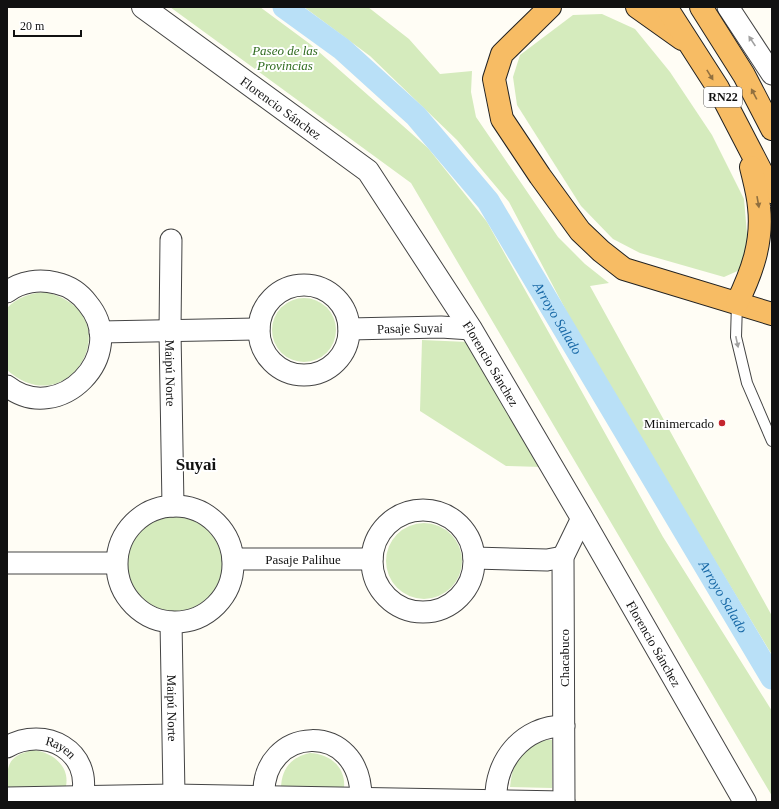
<svg xmlns="http://www.w3.org/2000/svg" width="779" height="809" font-family="Georgia,serif">
	<style>
		.green { fill: #d5ebbd }
		.lines { fill: none; stroke-linecap: round; stroke-linejoin: round }
		.canal { stroke: #b9e0f7; stroke-width: 23 }
		.service-casing { stroke: #444; stroke-width: 12 }
		.minor-casing { stroke: #444; stroke-width: 23 }
		.tertiary-casing { stroke: #444; stroke-width: 24 }
		.trunk-casing { stroke: #222; stroke-width: 24 }
		.service { stroke: #fff; stroke-width: 10 }
		.minor { stroke: #fff; stroke-width: 21 }
		.tertiary { stroke: #fff; stroke-width: 22 }
		.trunk { stroke: #f7bc64; stroke-width: 22 }
		.oneway { fill: #a0a0a0 }
		.oneway2 { fill: #906f3f }
		.poi-dot { fill: #c4262e; stroke: #fff; stroke-width: 1.5 }
		.labels { text-anchor: middle; stroke-width: 4; stroke-linejoin: round; paint-order: stroke }
		.shield { fill: #fff; stroke: #585858; stroke-width: 1 }
		.shield-label { font-size: 12px; font-weight: bold; fill: #111 }
		.park-label { font-size: 13px; font-style: italic; fill: #2f6b1f; stroke: #fff }
		.street-label { font-size: 13px; fill: #111; stroke: #fff }
		.poi-label { font-size: 13px; fill: #111; stroke: #fff; text-anchor: end }
		.water-label { font-size: 14px; font-style: italic; fill: #1768a6; stroke: #fff }
		.district-label { font-size: 17px; font-weight: bold; fill: #111; stroke: #fff }
	</style>
	<rect width="100%" height="100%" fill="#fffdf5"/>
	<!-- green -->
	<g class="green">
		<path d="M170,7H260L310,44L428,148L487,222L663,537L772,711V796L411,183Z"/>
		<path d="M304,7H368L409,39L440,74L472,71L471,92L476,117L558,237L585,264L609,283L590,286L772,616V655L581,339L509,202L457,140L370,56Z"/>
		<path d="M602,14L635,29L670,72L712,135L744,199L748,246L742,269L724,277L640,253L613,239L581,206L517,105L513,77L520,55L573,15Z"/>
		<path d="M44,292C134,311 71,427 7,370V308C18,297 28,294 44,292Z"/>
		<circle cx="304" cy="330" r="32"/>
		<path d="M422,340L468,342L542,467L506,466L420,411Z"/>
		<circle cx="175" cy="564" r="47"/>
		<circle cx="424" cy="561" r="38"/>
		<path d="M546,740H552V788L510,787C512,763 521,748 546,740Z"/>
		<path d="M33,750C51,752 70,765 66,786L7,787C7,764 8,756 33,750Z"/>
		<path d="M310,753C330,754 346,767 344,788L281,789C281,769 291,757 310,753Z"/>
	</g>
	<g class="lines">
		<!-- canal -->
		<path class="canal" id="s1" d="M284,7L342,49L416,116L488,201L772,678"/>
		<!-- service casing -->
		<g class="service-casing">
			<path id="service" d="M737,303L736,337L747,383L772,441"/>
		</g>
		<!-- minor casing -->
		<g class="minor-casing">
			<g id="minor">
				<path d="M728,7L772,74"/>
				<path id="s2" d="M171,240L170,331L173,506"/>
				<circle cx="304" cy="330" r="45"/>
				<path d="M7,292C21,281 40,279 56,283C70,286 80,293 88,304C130,355 59,427 7,386"/>
				<path id="s3" d="M349,329L441,327L471,329"/>
				<path d="M100,332L259,329"/>
				<circle cx="175" cy="564" r="58"/>
				<circle cx="423" cy="561" r="51"/>
				<path d="M474,558L547,560L563,557"/>
				<path id="s4" d="M233,559H372"/>
				<path d="M7,563H116"/>
				<path id="s5" d="M171,622L174,795"/>
				<path id="s6" d="M7,747C45,725 93,751 82,797"/>
				<path d="M264,797C260,725 362,718 361,799"/>
				<path d="M7,798L174,795L564,802"/>
				<path d="M496,801C494,761 523,726 564,726"/>
				<path d="M564,802L563,557L582,518"/>
			</g>
		</g>
		<!-- tertiary casing -->
		<g class="tertiary-casing">
			<g id="tertiary">
				<path id="s7" d="M143,7L368,171L471,329L582,518L745,802"/>
			</g>
		</g>
		<!-- trunk casing -->
		<g class="trunk-casing">
			<g id="trunk">
				<path d="M550,7L502,54L494,79L502,119L540,176L580,231L601,251L624,269L772,314"/>
				<path d="M637,7L682,39"/>
				<path d="M666,7L718,88L772,192"/>
				<path d="M701,7L744,75L772,129"/>
				<path d="M737,303C752,272 763,242 759,207C758,194 754,180 751,167"/>
			</g>
		</g>
		<!-- service -->
		<use href="#service" class="service"/>
		<!-- minor -->
		<use href="#minor" class="minor"/>
		<!-- tertiary -->
		<use href="#tertiary" class="tertiary"/>
		<!-- trunk -->
		<use href="#trunk" class="trunk"/>
	</g>
	<!-- one-way arrows -->
	<defs><path id="oneway-solid" d="M-6-.8H1V-3.2L6.5 0L1 3.2V.8H-6Z"/></defs>
	<g class="oneway">
		<use href="#oneway-solid" transform="translate(752 41) rotate(-124)"/>
		<use href="#oneway-solid" transform="translate(737 342) rotate(78)"/>
	</g>
	<g class="oneway2">
		<use href="#oneway-solid" transform="translate(710 75) rotate(58)"/>
		<use href="#oneway-solid" transform="translate(754 94) rotate(-118)"/>
		<use href="#oneway-solid" transform="translate(758 202) rotate(80)"/>
	</g>
	<!-- markers -->
	<circle class="poi-dot" cx="722" cy="423" r="4"/>
	<g class="labels">
		<!-- shield labels -->
		<rect class="shield" x="704" y="87" width="38" height="20" rx="3"/>
		<g class="shield-label">
			<text x="723" y="101">RN22</text>
		</g>
		<!-- park labels -->
		<g class="park-label">
			<text x="285" y="55">Paseo de las<tspan x="285" dy="15">Provincias</tspan></text>
		</g>
		<!-- street labels -->
		<g class="street-label">
			<text dy="5" stroke="none"><textPath href="#s7" startOffset="171">Florencio Sánchez</textPath></text>
			<text dy="5" stroke="none"><textPath href="#s3" startOffset="61">Pasaje Suyai</textPath></text>
			<text dy="5" stroke="none"><textPath href="#s7" startOffset="507">Florencio Sánchez</textPath></text>
			<text dy="5" stroke="none"><textPath href="#s2" startOffset="133">Maipú Norte</textPath></text>
			<text dy="5" stroke="none"><textPath href="#s4" startOffset="70">Pasaje Palihue</textPath></text>
			<text dy="5" stroke="none"><textPath href="#s7" startOffset="831">Florencio Sánchez</textPath></text>
			<text transform="translate(564 658) rotate(-90)" y="5">Chacabuco</text>
			<text dy="5" stroke="none"><textPath href="#s5" startOffset="86">Maipú Norte</textPath></text>
			<text dy="5" stroke="none"><textPath href="#s6" startOffset="57">Rayen</textPath></text>
		</g>
		<!-- poi labels -->
		<g class="poi-label">
			<text x="714" y="428">Minimercado</text>
		</g>
		<!-- water labels -->
		<g class="water-label">
			<text dy="5" stroke="none"><textPath href="#s1" startOffset="419">Arroyo Salado</textPath></text>
			<text dy="5" stroke="none"><textPath href="#s1" startOffset="743">Arroyo Salado</textPath></text>
		</g>
		<!-- district labels -->
		<g class="district-label">
			<text x="196" y="470">Suyai</text>
		</g>
	</g>
	<!-- border -->
	<rect width="779" height="809" fill="none" stroke="#111111" stroke-width="16"/>
	<!-- scale -->
	<path d="M14 30v6h67v-6" fill="none" stroke="#111111" stroke-width="2"/>
	<text x="20" y="30" font-size="12" fill="#111111" stroke="#ffffff" stroke-width="3" paint-order="stroke">20 m</text>
</svg>
